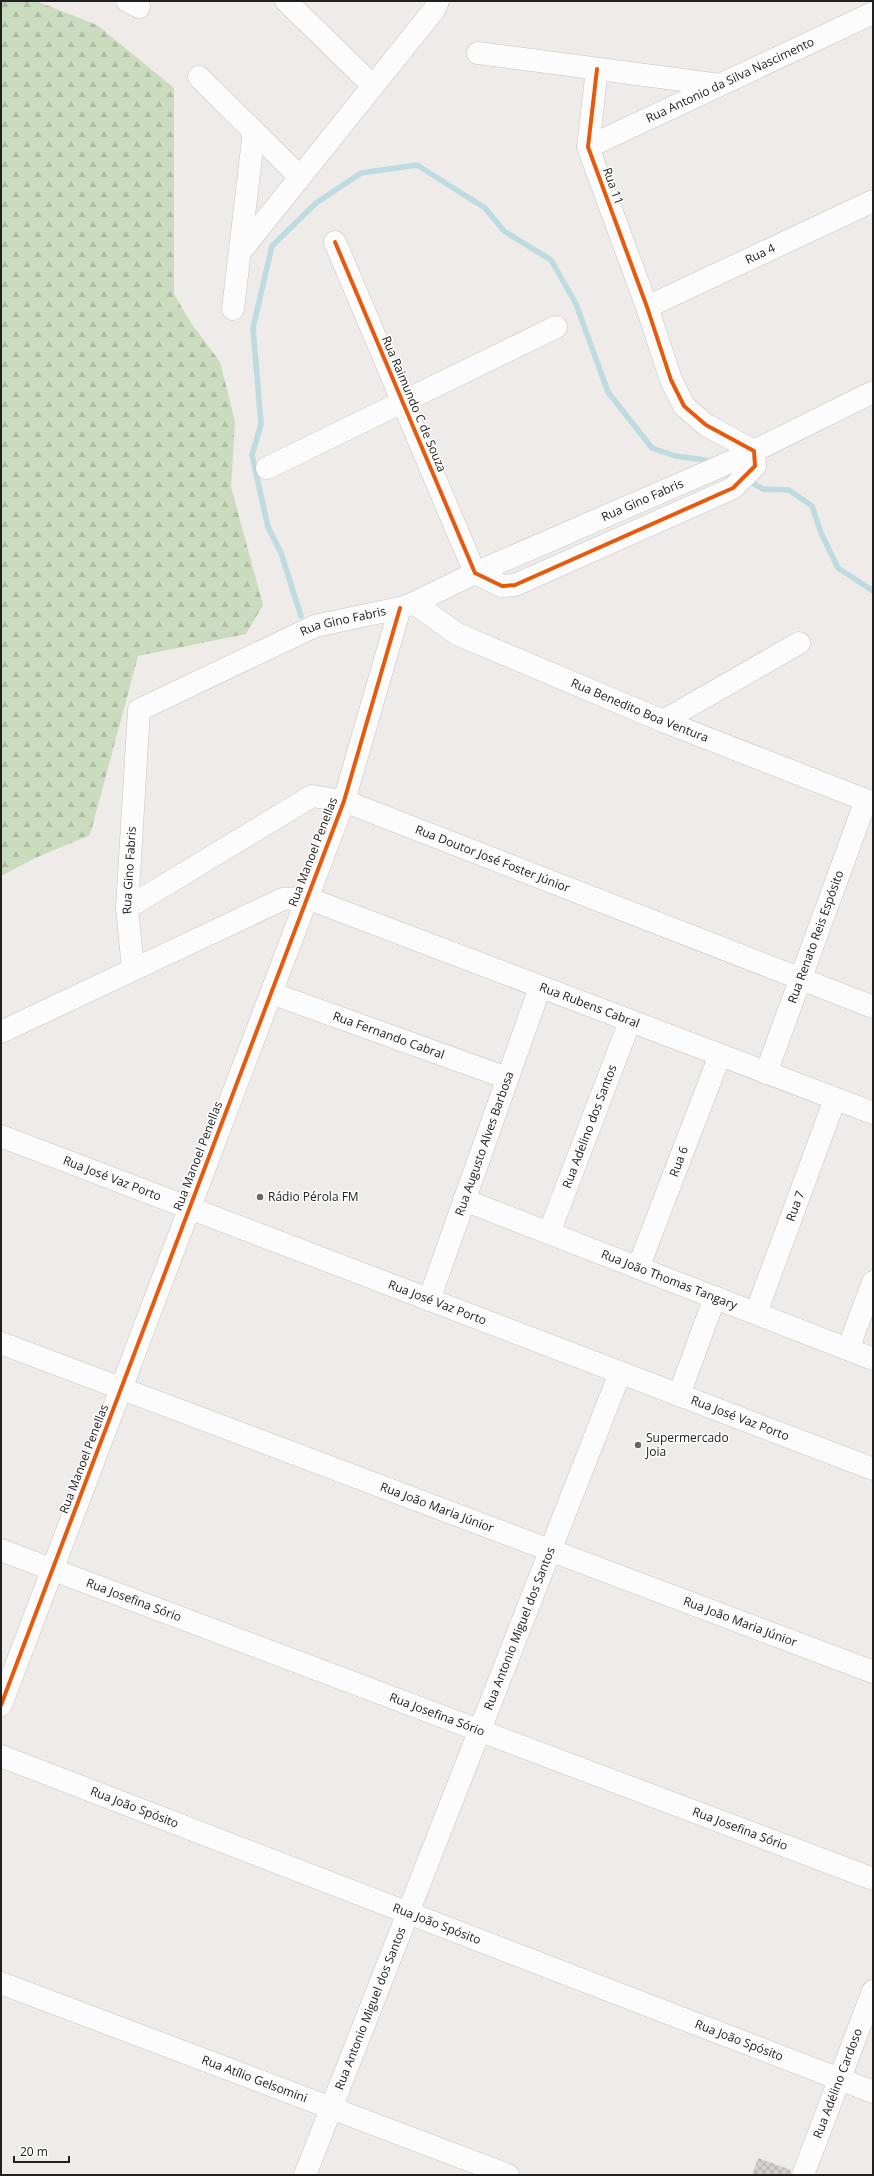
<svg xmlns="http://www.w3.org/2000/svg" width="874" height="2176" font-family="'Open Sans',sans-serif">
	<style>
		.forest { fill: url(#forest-firs) }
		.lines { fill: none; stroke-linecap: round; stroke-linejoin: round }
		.stream { stroke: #bddbe0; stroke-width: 5.5 }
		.building { fill: url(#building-cross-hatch) }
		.street-casing { stroke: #c5c4c3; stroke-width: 23 }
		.street { stroke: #fcfcfc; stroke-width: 22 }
		.cycleway-casing { stroke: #fff; stroke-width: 6 }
		.cycleway { stroke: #e8590c; stroke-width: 4 }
		.poi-dot { fill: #686766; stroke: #fff; stroke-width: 1.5 }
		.labels { text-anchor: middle; stroke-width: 3; stroke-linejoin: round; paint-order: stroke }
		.street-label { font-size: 12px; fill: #202020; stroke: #fff }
		.poi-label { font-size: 12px; fill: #202020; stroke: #fff; text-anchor: start }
	</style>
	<defs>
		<pattern id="forest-firs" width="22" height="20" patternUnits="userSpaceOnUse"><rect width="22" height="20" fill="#cbdbbe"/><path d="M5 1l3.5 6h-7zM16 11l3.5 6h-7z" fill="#aebca3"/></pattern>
		<pattern id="building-cross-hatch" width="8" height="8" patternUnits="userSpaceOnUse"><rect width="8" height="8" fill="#d2d0ce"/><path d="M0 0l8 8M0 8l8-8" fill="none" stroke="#b4b2b1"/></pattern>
	</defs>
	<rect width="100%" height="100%" fill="#eeebe8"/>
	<!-- forest -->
	<path class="forest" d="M1,1H36L97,25L174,88V294L191,323L220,362L235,422L231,487L263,605L246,634L138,656L90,835L33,859L1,876Z"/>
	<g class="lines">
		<!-- stream -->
		<g class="stream">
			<path d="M747,480L763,489L789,490L812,506L821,533L838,568L873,591"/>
			<path d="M301,616L281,553L268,527L252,455L261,424L253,328L272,246L316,203L361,173L417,165L485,208L504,231L551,260L576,304L608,392L652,448L675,456L705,460L712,464"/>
		</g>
	</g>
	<!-- building -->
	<path class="building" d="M758,2158L791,2170V2175H752Z"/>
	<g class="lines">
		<!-- street casing -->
		<g class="street-casing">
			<g id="street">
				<path d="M127,1L139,7"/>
				<path d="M286,1L373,86"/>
				<path d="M478,53L720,85"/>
				<path d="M199,77L300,177"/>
				<path id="s1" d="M588,147L873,13"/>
				<path d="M335,242L475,573L502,586L515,585L733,488L755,466L754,451L706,425L684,406L671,380L647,307L588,147L597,69"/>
				<path d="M240,252L434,10L438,1"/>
				<path id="s2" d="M647,307L873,201"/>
				<path d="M233,309L254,131"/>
				<path d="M267,468L556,327"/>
				<path id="s3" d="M414,603L457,634L663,721L873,803"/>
				<path d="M663,721L799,643"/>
				<path id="s4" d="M127,908L312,796L344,801L873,1007"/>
				<path id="s5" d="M133,969L127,908L139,710L315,626L400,608L414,603L475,573L742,457L873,392"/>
				<path id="s6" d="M271,993L507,1078"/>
				<path id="s7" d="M1,1032L283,899L307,898L873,1113"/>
				<path id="s8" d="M766,1073L866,800"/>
				<path id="s9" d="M1,1136L873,1469"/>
				<path id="s10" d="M464,1200L873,1359"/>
				<path id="s11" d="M549,1233L630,1021"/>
				<path id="s12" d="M638,1268L720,1055"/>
				<path id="s13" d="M429,1300L540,987"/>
				<path id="s14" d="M756,1313L835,1099"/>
				<path id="s15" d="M1,1343L873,1672"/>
				<path d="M848,1349L873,1282"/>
				<path d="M679,1395L715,1297"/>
				<path id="s16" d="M1,1550L873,1879"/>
				<path d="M1,1705L344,801L400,608"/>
				<path id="s17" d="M1,1756L873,2092"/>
				<path id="s18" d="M1,1983L508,2175"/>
				<path id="s19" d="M305,2175L620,1373"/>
				<path id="s20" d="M803,2175L873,1991"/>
			</g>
		</g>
		<!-- street -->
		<use href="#street" class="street"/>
		<!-- cycleway casing -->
		<g class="cycleway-casing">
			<g id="cycleway">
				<path d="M335,242L475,573L502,586L515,585L733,488L755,466L754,451L706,425L684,406L671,380L647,307L588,147L597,69"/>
				<path d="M1,1705L344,801L400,608"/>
			</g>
		</g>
		<!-- cycleway -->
		<use href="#cycleway" class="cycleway"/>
	</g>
	<!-- markers -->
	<g class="poi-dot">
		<circle cx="260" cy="1197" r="4"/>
		<circle cx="638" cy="1445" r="4"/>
	</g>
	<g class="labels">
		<!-- street labels -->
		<g class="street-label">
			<text dy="4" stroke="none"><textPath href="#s1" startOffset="157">Rua Antonio da Silva Nascimento</textPath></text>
			<text transform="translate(613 186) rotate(70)" y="4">Rua 11</text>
			<text dy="4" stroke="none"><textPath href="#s2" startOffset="125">Rua 4</textPath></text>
			<text transform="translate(414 404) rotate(67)" y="4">Rua Raimundo C de Souza</text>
			<text dy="4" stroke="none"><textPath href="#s5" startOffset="807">Rua Gino Fabris</textPath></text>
			<text dy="4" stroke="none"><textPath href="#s5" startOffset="483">Rua Gino Fabris</textPath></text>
			<text dy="4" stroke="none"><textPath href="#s3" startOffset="251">Rua Benedito Boa Ventura</textPath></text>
			<text transform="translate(313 852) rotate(-69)" y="4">Rua Manoel Penellas</text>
			<text dy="4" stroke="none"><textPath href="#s4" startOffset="408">Rua Doutor José Foster Júnior</textPath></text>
			<text dy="4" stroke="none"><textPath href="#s5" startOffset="99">Rua Gino Fabris</textPath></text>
			<text dy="4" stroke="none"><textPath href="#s8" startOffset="145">Rua Renato Reis Espósito</textPath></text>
			<text dy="4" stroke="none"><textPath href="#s7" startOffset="638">Rua Rubens Cabral</textPath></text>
			<text dy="4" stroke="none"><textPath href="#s6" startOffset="125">Rua Fernando Cabral</textPath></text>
			<text dy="4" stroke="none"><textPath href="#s11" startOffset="114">Rua Adelino dos Santos</textPath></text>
			<text dy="4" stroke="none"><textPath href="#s13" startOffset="166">Rua Augusto Alves Barbosa</textPath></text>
			<text transform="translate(198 1156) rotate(-69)" y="4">Rua Manoel Penellas</text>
			<text dy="4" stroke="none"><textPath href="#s12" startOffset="114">Rua 6</textPath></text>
			<text dy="4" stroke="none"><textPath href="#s9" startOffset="119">Rua José Vaz Porto</textPath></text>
			<text dy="4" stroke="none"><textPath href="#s14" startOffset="114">Rua 7</textPath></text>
			<text dy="4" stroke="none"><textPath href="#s10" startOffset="220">Rua João Thomas Tangary</textPath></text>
			<text dy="4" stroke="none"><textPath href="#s9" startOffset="467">Rua José Vaz Porto</textPath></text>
			<text dy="4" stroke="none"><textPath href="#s9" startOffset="791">Rua José Vaz Porto</textPath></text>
			<text transform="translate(84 1459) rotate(-69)" y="4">Rua Manoel Penellas</text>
			<text dy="4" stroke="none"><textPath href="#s15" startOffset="466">Rua João Maria Júnior</textPath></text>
			<text dy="4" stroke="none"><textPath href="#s16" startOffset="142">Rua Josefina Sório</textPath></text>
			<text dy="4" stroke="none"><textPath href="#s15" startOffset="790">Rua João Maria Júnior</textPath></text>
			<text dy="4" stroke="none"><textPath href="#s19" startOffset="587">Rua Antonio Miguel dos Santos</textPath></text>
			<text dy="4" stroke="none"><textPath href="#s16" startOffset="466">Rua Josefina Sório</textPath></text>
			<text dy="4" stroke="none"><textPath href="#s17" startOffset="143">Rua João Spósito</textPath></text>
			<text dy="4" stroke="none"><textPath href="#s16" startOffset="790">Rua Josefina Sório</textPath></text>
			<text dy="4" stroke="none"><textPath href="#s17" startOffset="467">Rua João Spósito</textPath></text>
			<text dy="4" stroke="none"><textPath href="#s19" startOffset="179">Rua Antonio Miguel dos Santos</textPath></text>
			<text dy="4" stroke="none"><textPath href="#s17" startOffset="791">Rua João Spósito</textPath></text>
			<text dy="4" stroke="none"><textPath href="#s18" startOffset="271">Rua Atílio Gelsomini</textPath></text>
			<text dy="4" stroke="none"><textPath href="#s20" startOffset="98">Rua Adélino Cardoso</textPath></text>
		</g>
		<!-- poi labels -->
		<g class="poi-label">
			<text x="268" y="1201">Rádio Pérola FM</text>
			<text x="646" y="1442">Supermercado<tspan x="646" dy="14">Joia</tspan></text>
		</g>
	</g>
	<!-- border -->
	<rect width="874" height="2176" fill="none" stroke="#202020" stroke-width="4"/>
	<!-- scale -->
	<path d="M14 2156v6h55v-6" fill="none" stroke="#202020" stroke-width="2"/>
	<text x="20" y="2156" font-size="12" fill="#202020" stroke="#ffffff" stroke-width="3" paint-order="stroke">20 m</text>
</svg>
